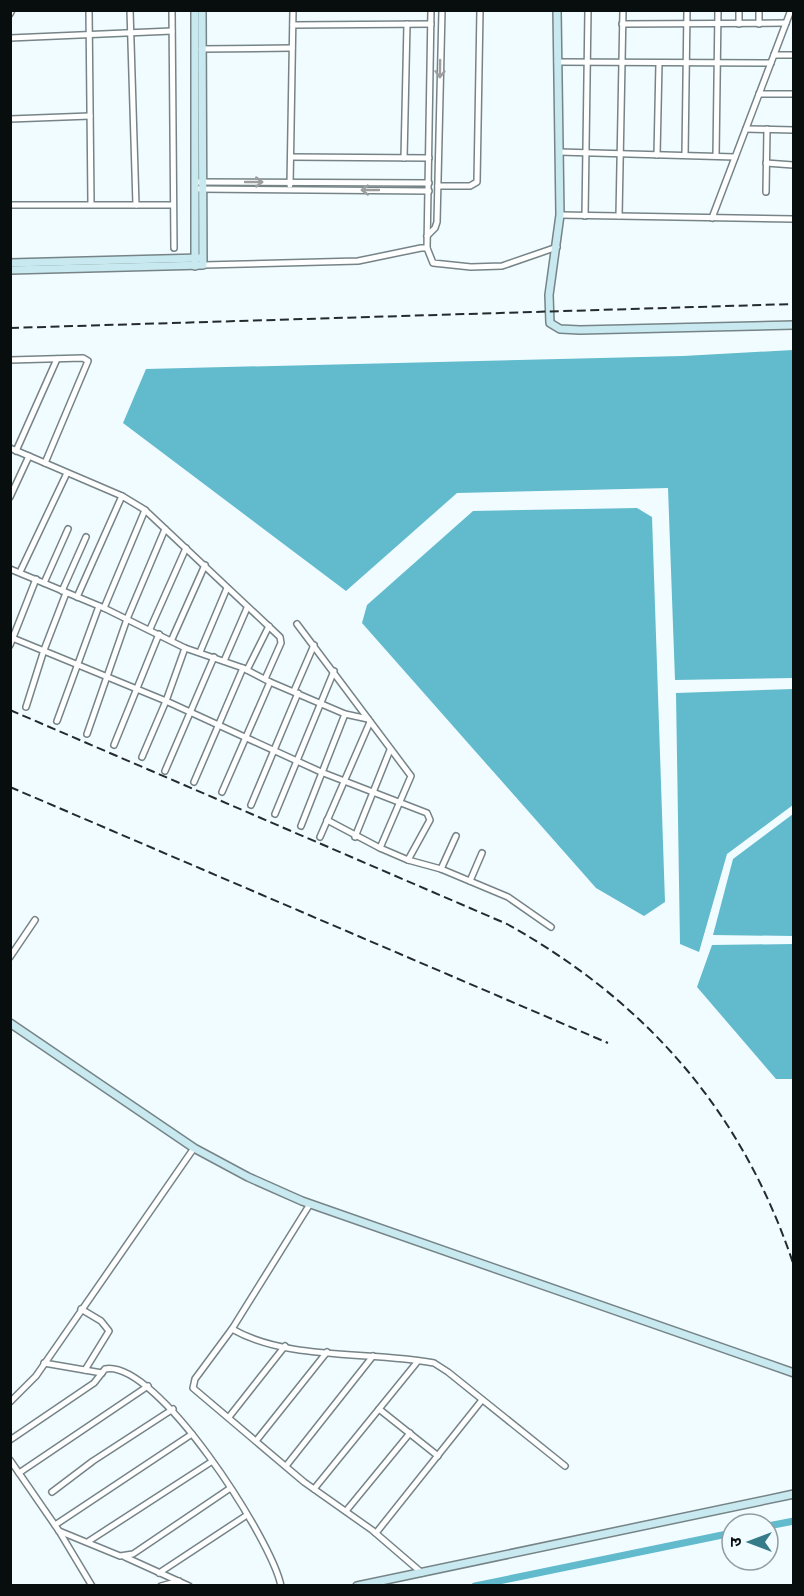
<svg xmlns="http://www.w3.org/2000/svg" width="804" height="1596" font-family="'Alegreya Sans','Noto Sans Devanagari',sans-serif">
	<style>
		.water { fill: #62bacd }
		.lines { fill: none; stroke-linecap: round; stroke-linejoin: round }
		.canal { stroke: #62bacd; stroke-width: 7 }
		.street-casing { stroke: #768487; stroke-width: 8 }
		.secondary-casing { stroke: #768487; stroke-width: 10 }
		.street { stroke: #fff; stroke-width: 5 }
		.secondary { stroke: #c8e9ef; stroke-width: 7 }
		.rail { stroke: #252b2d; stroke-width: 2; stroke-dasharray: 9 4.5; stroke-linecap: butt }
		.oneway { stroke: #9c9e9f }
	</style>
	<rect width="100%" height="100%" fill="#f0fcff"/>
	<!-- water -->
	<g class="water">
		<path d="M793,350V678L675,680L668,488L457,493L346,591L123,423L146,369L683,356Z"/>
		<path d="M637,508L652,517L665,902L644,916L596,888L362,623L367,605L473,511Z"/>
		<path d="M793,689V805L727,854L699,952L680,944L676,693Z"/>
		<path d="M793,814V936L713,935L733,859Z"/>
		<path d="M793,944V1079H776L697,987L712,945Z"/>
	</g>
	<g class="lines">
		<!-- canal -->
		<g class="canal">
			<path d="M768,1526L794,1521"/>
			<path d="M475,1586L732,1533"/>
		</g>
		<!-- street casing -->
		<g class="street-casing">
			<g id="street">
				<path d="M89,10L91,203"/>
				<path d="M130,10L136,205"/>
				<path d="M172,10L174,248"/>
				<path d="M10,14L12,10"/>
				<path d="M622,24L786,23"/>
				<path d="M739,24V10"/>
				<path d="M759,24V10"/>
				<path d="M293,25L431,24"/>
				<path d="M10,38L172,31"/>
				<path d="M201,49L292,48"/>
				<path d="M774,55H794"/>
				<path d="M557,62L771,63"/>
				<path d="M759,94H794"/>
				<path d="M10,119L90,116"/>
				<path d="M746,129L794,130"/>
				<path d="M559,152L735,157"/>
				<path d="M657,155L659,63"/>
				<path d="M685,155L687,10"/>
				<path d="M716,156L718,10"/>
				<path d="M291,157L429,158"/>
				<path d="M404,158L407,24"/>
				<path d="M766,163L793,165"/>
				<path d="M196,182L429,183"/>
				<path d="M290,185L293,10"/>
				<path d="M438,186H470L477,182L480,10"/>
				<path d="M199,189L429,191"/>
				<path d="M766,192L767,129"/>
				<path d="M10,205H171"/>
				<path d="M560,215L794,219"/>
				<path d="M585,216L588,10"/>
				<path d="M619,216L623,10"/>
				<path d="M712,218L791,10"/>
				<path d="M427,236L435,228L437,222L442,10"/>
				<path d="M427,248L431,10"/>
				<path d="M203,265L358,261L421,248H427L433,263L471,267L502,266L557,247"/>
				<path d="M10,360L83,358L88,361L45,463"/>
				<path d="M10,448L122,496L145,510L280,637L281,643L265,679"/>
				<path d="M16,451L57,359"/>
				<path d="M10,497L29,456"/>
				<path d="M10,569L104,608L185,648L243,668L270,682L345,714L368,719"/>
				<path d="M20,572L67,473"/>
				<path d="M44,583L68,529"/>
				<path d="M62,591L86,537"/>
				<path d="M77,597L122,496"/>
				<path d="M104,608L145,510"/>
				<path d="M297,624L411,776L380,848"/>
				<path d="M150,629L186,548"/>
				<path d="M10,637L166,701L321,772L427,813L430,820L408,860"/>
				<path d="M172,639L205,565"/>
				<path d="M10,645L36,579"/>
				<path d="M200,652L227,588"/>
				<path d="M224,661L247,608"/>
				<path d="M247,670L269,626"/>
				<path d="M294,691L314,645"/>
				<path d="M26,707L44,650L66,593"/>
				<path d="M57,721L99,606"/>
				<path d="M87,734L127,619L165,529"/>
				<path d="M114,745L159,634"/>
				<path d="M142,757L166,701L185,648"/>
				<path d="M165,771L214,657"/>
				<path d="M194,782L243,668"/>
				<path d="M222,792L270,682"/>
				<path d="M251,805L298,693"/>
				<path d="M275,814L334,671"/>
				<path d="M327,820L380,848L408,860L441,869L508,897L551,927"/>
				<path d="M301,826L345,714"/>
				<path d="M320,837L370,722"/>
				<path d="M355,837L390,750"/>
				<path d="M441,869L456,836"/>
				<path d="M470,881L482,853"/>
				<path d="M10,957L35,920"/>
				<path d="M310,1204L232,1329L195,1379L193,1388L304,1482L372,1530L422,1573"/>
				<path d="M81,1309L101,1321L109,1331L85,1370"/>
				<path d="M232,1329C288,1361 370,1351 434,1363L448,1372L565,1466"/>
				<path d="M44,1363L102,1373"/>
				<path d="M10,1402L36,1376L194,1148"/>
				<path d="M379,1409L438,1456"/>
				<path d="M229,1417L285,1346"/>
				<path d="M10,1440L94,1383L105,1369C157,1359 272,1540 281,1586"/>
				<path d="M256,1441L327,1352"/>
				<path d="M10,1460L59,1531L92,1586"/>
				<path d="M286,1466L373,1356"/>
				<path d="M19,1473L148,1386"/>
				<path d="M314,1489L418,1361"/>
				<path d="M52,1492L93,1461L173,1409"/>
				<path d="M346,1511L410,1433"/>
				<path d="M55,1525L192,1434"/>
				<path d="M59,1531L120,1556L133,1554L229,1489"/>
				<path d="M376,1533L482,1400"/>
				<path d="M89,1541L211,1462"/>
				<path d="M125,1557L189,1586"/>
				<path d="M159,1573L247,1515"/>
				<path d="M161,1586L179,1581"/>
			</g>
		</g>
		<!-- secondary casing -->
		<g class="secondary-casing">
			<g id="secondary">
				<path d="M195,10V266"/>
				<path d="M557,10L560,215L549,295L550,323L560,329L580,330L794,325"/>
				<path d="M10,263L200,258"/>
				<path d="M10,270L203,265L202,10"/>
				<path d="M10,1023L194,1148L248,1177L302,1201L794,1373"/>
				<path d="M357,1586L794,1494"/>
			</g>
		</g>
		<!-- street -->
		<use href="#street" class="street"/>
		<!-- secondary -->
		<use href="#secondary" class="secondary"/>
		<!-- rail -->
		<g class="rail">
			<path d="M10,328L794,304"/>
			<path d="M10,710L507,924C647,1002 743,1112 794,1266"/>
			<path d="M10,787L608,1043"/>
		</g>
	</g>
	<!-- one-way arrows -->
	<defs><path id="oneway-shaft" d="M-6 0H5M1.5-3L5.5 0L1.5 3" fill="none" stroke-width="1.6" stroke-linecap="round" stroke-linejoin="round" transform="scale(1.5)"/></defs>
	<g class="oneway">
		<use href="#oneway-shaft" transform="translate(440 69) rotate(91)"/>
		<use href="#oneway-shaft" transform="translate(254 182)"/>
		<use href="#oneway-shaft" transform="translate(370 190) rotate(-180)"/>
	</g>
	<!-- border -->
	<rect width="804" height="1596" fill="none" stroke="#080d0e" stroke-width="24"/>
	<!-- north arrow -->
	<g transform="translate(750 1542) rotate(270)"><circle r="28" fill="#f0fcff" stroke="#939c9f" stroke-width="1.5"/>
	<path d="M0-4.5L10 22L0 15L-10 22Z" fill="#367b89"/>
	<text y="-9" font-size="16" font-weight="bold" text-anchor="middle" fill="#080d0e">उ</text>
	</g>
</svg>
